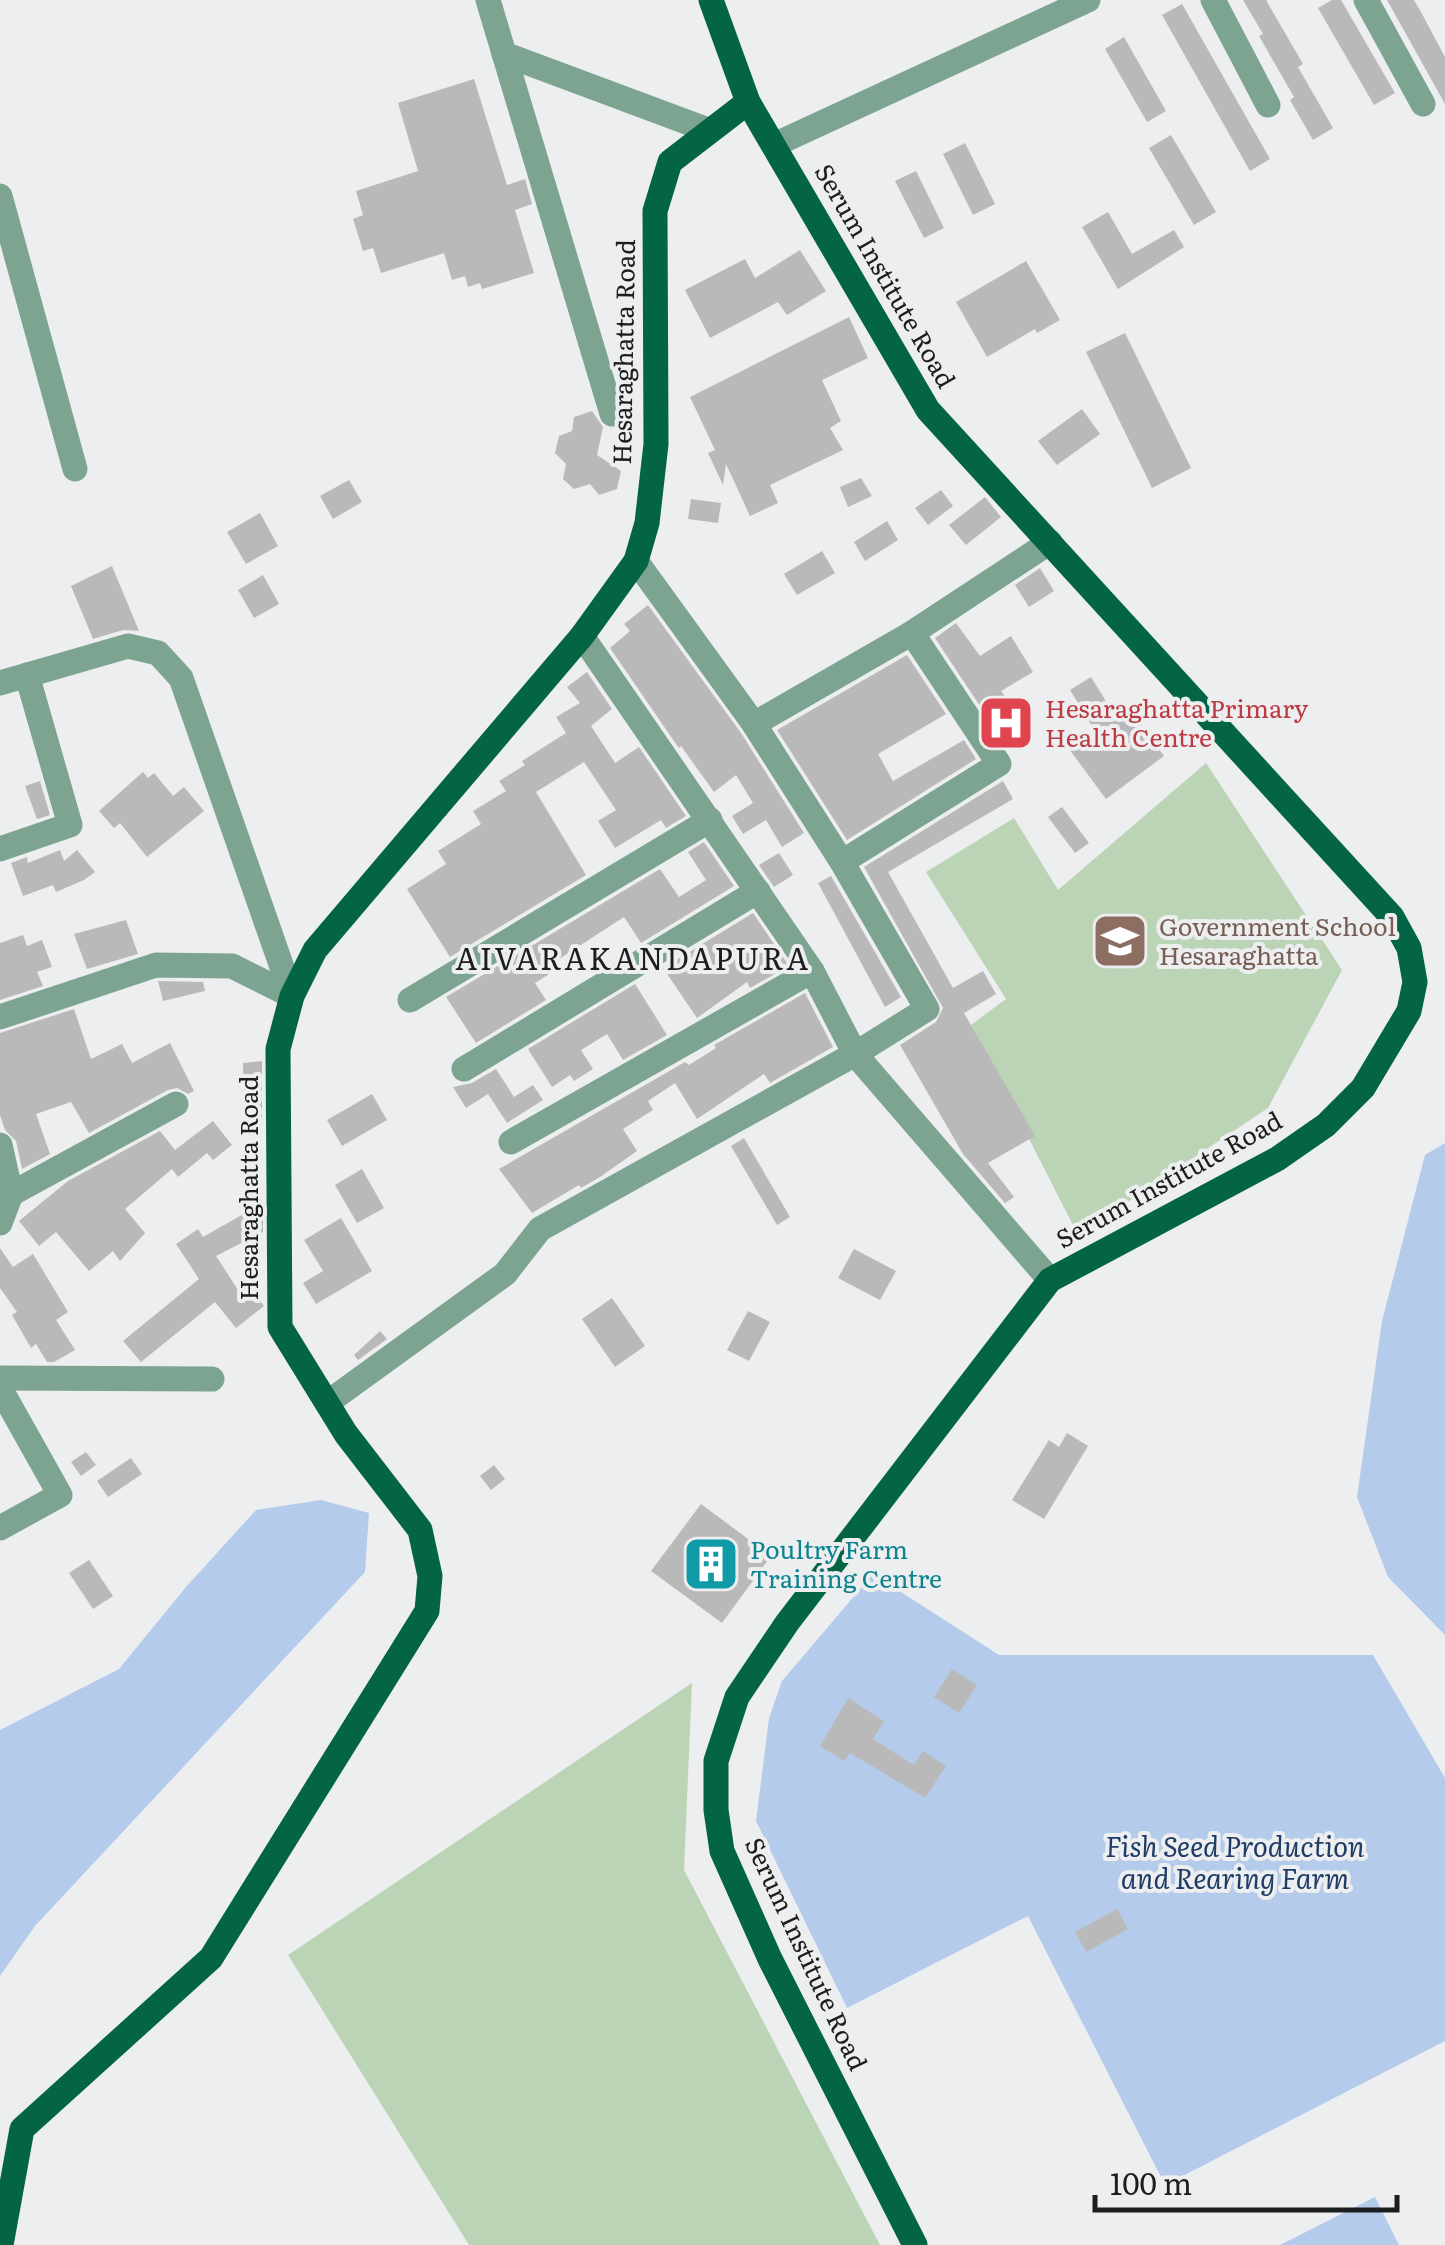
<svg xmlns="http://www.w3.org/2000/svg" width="1445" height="2245" font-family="Literata,serif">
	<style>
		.green { fill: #bcd4b6 }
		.water { fill: #b5cbec }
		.building { fill: #bab9ba }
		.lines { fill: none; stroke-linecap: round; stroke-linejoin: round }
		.minor { stroke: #7da490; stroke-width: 25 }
		.major { stroke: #046545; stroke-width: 25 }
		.labels { text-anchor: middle; stroke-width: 8; stroke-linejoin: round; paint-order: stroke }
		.street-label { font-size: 25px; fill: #1c1d1d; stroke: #edeeef }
		.health-label { font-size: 25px; fill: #be3a42; stroke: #edeeef; text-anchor: start }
		.education-label { font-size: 25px; fill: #785e54; stroke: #edeeef; text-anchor: start }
		.culture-label { font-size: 25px; fill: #0d838f; stroke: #edeeef; text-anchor: start }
		.water-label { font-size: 28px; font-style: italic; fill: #203d67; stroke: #edeeef }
		.quarter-label { font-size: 30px; letter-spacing: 2.5px; fill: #1c1d1d; stroke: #edeeef }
	</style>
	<rect width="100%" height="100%" fill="#edeeef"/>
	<!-- green -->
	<g class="green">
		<path d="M1206,763L1342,970L1268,1108L1078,1235L971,1025L1006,999L926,872L1014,818L1058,890Z"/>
		<path d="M692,1683L684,1870L880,2245H469L288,1955Z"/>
	</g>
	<!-- water -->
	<g class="water">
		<path d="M1445,1143V1635L1388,1577L1357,1497L1382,1321L1425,1155Z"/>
		<path d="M321,1500L369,1513L365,1572L35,1926L0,1976V1730L119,1669L186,1587L256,1510Z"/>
		<path d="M873,1574L999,1655H1373L1445,1778V2041L1165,2185L1028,1916L847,2008L756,1821L769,1718L782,1681Z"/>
		<path d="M1375,2197L1399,2245H1280Z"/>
	</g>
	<!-- building -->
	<g class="building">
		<path d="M1243,0H1266L1303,64L1298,67L1333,128L1313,140L1290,100L1294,97L1259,36L1263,34Z"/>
		<path d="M1332,0H1341L1395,93L1374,105L1318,8Z"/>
		<path d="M1387,0H1414L1421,12L1445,57V104Z"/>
		<path d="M1182,4L1270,159L1250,171L1162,15Z"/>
		<path d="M1124,37L1166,111L1147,122L1105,49Z"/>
		<path d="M474,79L507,185L525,179L532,204L515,210L534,273L482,289L480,283L468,287L465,276L452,280L444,253L381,273L373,248L363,251L353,219L363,215L356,191L418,171L398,103Z"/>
		<path d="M1171,135L1216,212L1194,225L1149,148Z"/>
		<path d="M965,143L995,204L973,215L943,154Z"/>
		<path d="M916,171L944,228L924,238L895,181Z"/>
		<path d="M1108,212L1132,254L1174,230L1184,247L1118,289L1082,227Z"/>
		<path d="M800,250L826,291L787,315L778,302L710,338L685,290L745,259L755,278Z"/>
		<path d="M1026,261L1060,320L1037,333L1035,329L987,357L956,302Z"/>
		<path d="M849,317L868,358L822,380L841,421L830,428L843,450L770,485L778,503L750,516L726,464L723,485L708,453L715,450L690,397Z"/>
		<path d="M1125,333L1191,468L1152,488L1086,352Z"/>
		<path d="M1082,409L1100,434L1057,465L1038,441Z"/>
		<path d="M592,411L603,427L597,455L621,471L617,489L599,495L590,484L574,489L563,479L566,464L555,453L559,436L572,431L574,417Z"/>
		<path d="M861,478L872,496L848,507L840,487Z"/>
		<path d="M349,480L362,502L333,519L320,496Z"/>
		<path d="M941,490L953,506L928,525L915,508Z"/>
		<path d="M985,497L1001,517L966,545L949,525Z"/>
		<path d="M691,499L721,503L718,523L688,519Z"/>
		<path d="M260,513L278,546L246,564L227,532Z"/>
		<path d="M887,521L898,540L865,561L854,542Z"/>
		<path d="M822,551L835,573L797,595L784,574Z"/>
		<path d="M112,566L139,631L123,630L93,639L71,586Z"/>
		<path d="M1040,568L1054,591L1029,607L1015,585Z"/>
		<path d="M263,575L279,604L254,618L238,590Z"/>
		<path d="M648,605L741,733L804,833L782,847L766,820L743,834L732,816L753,803L736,775L714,792L681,746L679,748L676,744L610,648L630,631L624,624Z"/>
		<path d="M956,623L980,656L1011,636L1033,672L1001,691L1032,733L1009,750L935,638Z"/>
		<path d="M907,655L946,714L878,754L893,781L964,740L976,759L847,840L777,730Z"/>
		<path d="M587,672L612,709L591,726L615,763L639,747L686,816L666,828L661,820L615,848L598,821L616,810L584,762L536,792L586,875L450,957L407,889L446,864L438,851L481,824L473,811L506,791L499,781L525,765L522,761L566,733L556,717L580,703L567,687Z"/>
		<path d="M1091,677L1115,716L1127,706L1164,756L1106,799L1069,749L1095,731L1070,690Z"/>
		<path d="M143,772L148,778L154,773L173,796L184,787L204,811L147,857L120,823L114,828L99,811Z"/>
		<path d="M40,781L50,815L37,819L25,786Z"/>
		<path d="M1003,781L1013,799L888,872L953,988L983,971L996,994L964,1013L1035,1136L988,1163L1014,1197L1005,1203L963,1154L900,1045L936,1022L943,1008L864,867Z"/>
		<path d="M1062,807L1089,843L1075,853L1048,817Z"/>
		<path d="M704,842L734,886L641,943L624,917L553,963L557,969L535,983L546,1000L476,1043L446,997L660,869L679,897L706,880L688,852Z"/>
		<path d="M60,850L64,861L77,850L95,872L84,880L56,892L53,885L23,896L11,863L27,857L28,863Z"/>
		<path d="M779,853L793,875L774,887L759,865Z"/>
		<path d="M831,876L901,997L885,1007L818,883Z"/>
		<path d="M753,913L789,966L750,988L747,982L697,1018L663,968Z"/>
		<path d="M126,920L138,954L87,969L74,934Z"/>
		<path d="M23,935L27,946L42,940L52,967L37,972L43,986L0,1000V943Z"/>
		<path d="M158,981L203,982L205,991L163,1001Z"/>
		<path d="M635,984L667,1035L623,1060L607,1034L581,1050L593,1069L574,1081L570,1075L552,1087L528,1049Z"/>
		<path d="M805,993L833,1047L770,1083L764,1074L697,1119L675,1083L648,1101L653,1110L623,1129L637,1151L600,1177L581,1188L579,1185L532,1213L499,1169L685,1062L689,1065L716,1048L714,1045Z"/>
		<path d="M74,1009L91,1059L122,1044L132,1063L170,1043L194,1091L188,1094L177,1088L168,1090L89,1133L71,1102L36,1114L50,1154L22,1169L16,1141L5,1130L0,1115V1033Z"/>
		<path d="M262,1061V1117L244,1119L243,1063Z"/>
		<path d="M496,1069L514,1097L533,1085L543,1100L507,1123L488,1094L466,1108L453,1087L472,1083Z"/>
		<path d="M372,1094L387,1120L342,1146L327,1120Z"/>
		<path d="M213,1121L232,1145L213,1160L207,1153L178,1177L172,1169L125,1209L145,1233L120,1261L113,1251L89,1271L56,1232L39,1246L19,1221L68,1181L160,1131L175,1150Z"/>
		<path d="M744,1138L790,1217L777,1225L731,1146Z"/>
		<path d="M362,1169L384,1208L357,1223L335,1185Z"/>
		<path d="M263,1203V1232L216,1256L238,1290L248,1283L264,1306L236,1328L215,1302L141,1362L123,1341L199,1279L176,1244L198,1229L203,1237Z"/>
		<path d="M341,1218L372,1271L316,1304L303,1283L323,1271L304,1240Z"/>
		<path d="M0,1248L13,1267L33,1254L68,1312L56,1320L75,1350L54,1362H47L36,1344L31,1348L12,1315L17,1312L0,1288Z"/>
		<path d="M854,1249L896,1271L880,1300L838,1278Z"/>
		<path d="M612,1298L645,1346L615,1367L582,1319Z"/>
		<path d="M748,1311L770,1322L749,1361L727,1350Z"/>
		<path d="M380,1331L387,1339L358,1360L354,1355Z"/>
		<path d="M1067,1433L1088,1446L1044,1519L1012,1500L1049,1440L1059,1447Z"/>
		<path d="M86,1452L96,1465L81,1476L71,1462Z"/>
		<path d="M131,1458L142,1474L108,1497L97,1481Z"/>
		<path d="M494,1465L505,1479L491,1490L480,1476Z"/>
		<path d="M701,1504L771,1556L722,1623L651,1571Z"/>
		<path d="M89,1560L113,1596L93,1609L69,1573Z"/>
		<path d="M952,1669L977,1685L959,1713L934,1697Z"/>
		<path d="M848,1698L884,1721L873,1739L914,1765L923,1751L946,1766L925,1798L850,1753L844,1761L820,1746Z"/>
		<path d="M1117,1909L1128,1929L1086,1952L1075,1932Z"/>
	</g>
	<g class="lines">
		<!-- minor -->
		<g class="minor">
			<path d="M488,0L612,414"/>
			<path d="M1213,0L1268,105"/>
			<path d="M1366,0L1423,104"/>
			<path d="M504,54L708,130"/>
			<path d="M774,145L1088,0"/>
			<path d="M0,196L75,469"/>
			<path d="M582,636L812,971L855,1054L1050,1280"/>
			<path d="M0,683L128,646L158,653L181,678L292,996"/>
			<path d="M754,724L912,633L1050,542"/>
			<path d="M0,849L70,825L27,675"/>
			<path d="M842,862L999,764L912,633"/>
			<path d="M410,1000L710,820"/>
			<path d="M0,1017L156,965L232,966L292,996"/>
			<path d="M464,1069L758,891"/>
			<path d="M511,1142L812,971"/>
			<path d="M0,1145L11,1194L0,1223"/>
			<path d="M11,1194L176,1104"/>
			<path d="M0,1378L212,1379"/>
			<path d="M0,1388L60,1495L0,1528"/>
			<path d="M327,1403L505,1274L540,1229L855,1054L927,1009L842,862L754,724L636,561"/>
		</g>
		<!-- major -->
		<g class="major">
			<path d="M711,0L748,102L928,410L1392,917L1409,948L1415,982L1409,1011L1363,1088L1326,1125L1277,1159L1050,1280L787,1623L737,1697L716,1761V1810L722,1851L770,1959L915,2245"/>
			<path d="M1,2245L22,2129L211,1958L427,1611L430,1576L420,1530L346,1434L280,1327L278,1049L292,996L315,950L582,636L636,561L647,523L656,444L655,211L670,162L748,102"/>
		</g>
	</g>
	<!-- icons -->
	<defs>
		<g id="hospital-square" transform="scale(2.875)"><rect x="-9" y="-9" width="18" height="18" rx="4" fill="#e0444e" stroke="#edeeef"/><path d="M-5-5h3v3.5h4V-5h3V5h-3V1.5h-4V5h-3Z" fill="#fff"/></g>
		<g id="school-square" transform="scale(2.875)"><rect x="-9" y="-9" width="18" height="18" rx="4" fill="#8d6e63" stroke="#edeeef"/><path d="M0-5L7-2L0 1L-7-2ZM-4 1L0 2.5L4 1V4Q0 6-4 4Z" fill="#fff"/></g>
		<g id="building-square" transform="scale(2.875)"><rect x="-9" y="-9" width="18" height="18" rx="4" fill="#0f9aa8" stroke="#edeeef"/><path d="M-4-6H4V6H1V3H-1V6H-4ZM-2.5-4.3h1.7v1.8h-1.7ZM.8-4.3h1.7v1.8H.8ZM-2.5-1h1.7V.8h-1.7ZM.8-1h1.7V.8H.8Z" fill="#fff"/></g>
	</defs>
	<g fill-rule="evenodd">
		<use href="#hospital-square" x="1006" y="723"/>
		<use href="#school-square" x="1120" y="941"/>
		<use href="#building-square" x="711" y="1564"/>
	</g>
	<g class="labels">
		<!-- street labels -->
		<g class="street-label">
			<text transform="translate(885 276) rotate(60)" y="9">Serum Institute Road</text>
			<text transform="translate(624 352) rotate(-89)" y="9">Hesaraghatta Road</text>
			<text transform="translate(1169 1180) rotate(-29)" y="9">Serum Institute Road</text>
			<text transform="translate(249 1188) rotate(-90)" y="9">Hesaraghatta Road</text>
			<text transform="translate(806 1954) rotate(65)" y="9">Serum Institute Road</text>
		</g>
		<!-- health labels -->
		<g class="health-label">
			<text x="1045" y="718">Hesaraghatta Primary<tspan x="1045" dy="29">Health Centre</tspan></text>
		</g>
		<!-- education labels -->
		<g class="education-label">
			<text x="1159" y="936">Government School<tspan x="1159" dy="29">Hesaraghatta</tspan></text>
		</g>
		<!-- culture labels -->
		<g class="culture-label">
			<text x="750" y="1559">Poultry Farm<tspan x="750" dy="29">Training Centre</tspan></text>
		</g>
		<!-- water labels -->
		<g class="water-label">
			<text x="1235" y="1857">Fish Seed Production<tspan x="1235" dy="32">and Rearing Farm</tspan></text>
		</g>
		<!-- quarter labels -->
		<g class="quarter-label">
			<text x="633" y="970">AIVARAKANDAPURA</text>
		</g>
	</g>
	<!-- scale -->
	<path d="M1095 2195v15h302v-15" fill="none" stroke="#1c1d1d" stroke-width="5"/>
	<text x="1110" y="2195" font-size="30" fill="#1c1d1d" stroke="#edeeef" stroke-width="8" paint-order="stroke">100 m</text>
</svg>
